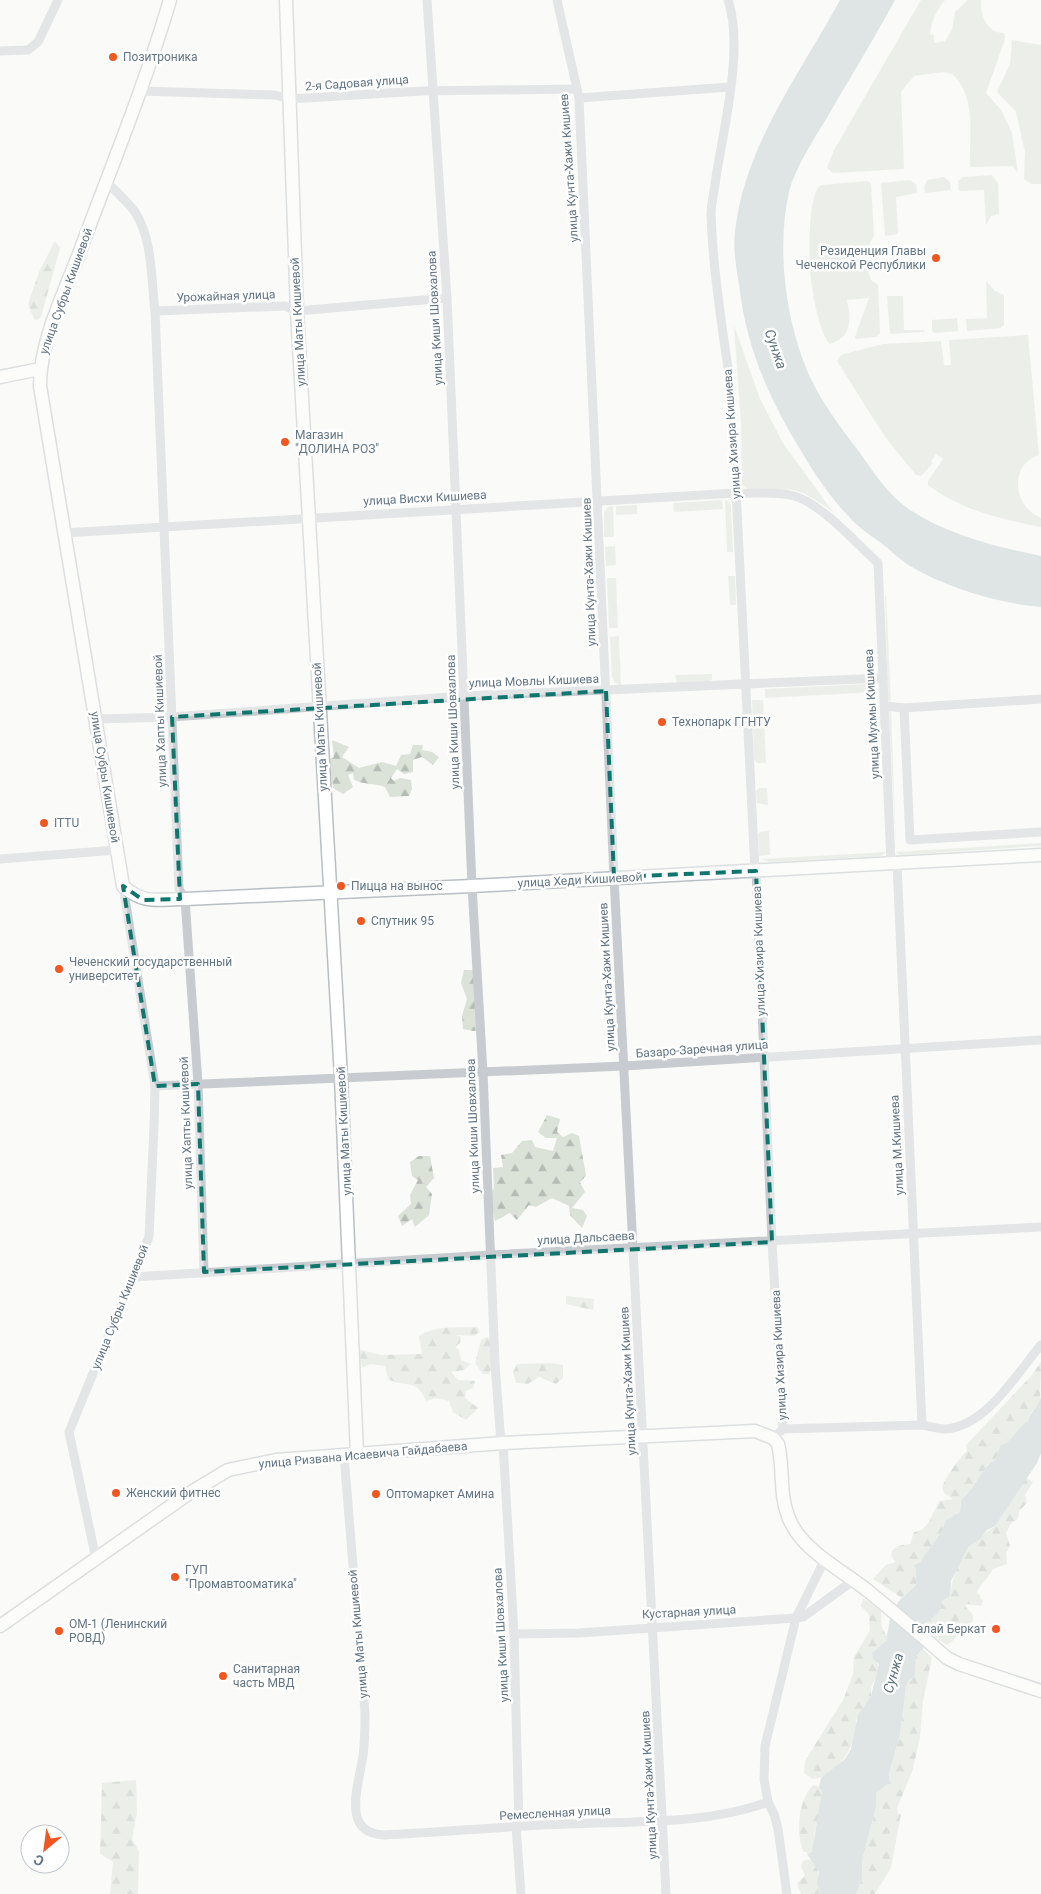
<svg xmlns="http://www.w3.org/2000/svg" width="1041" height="1894" font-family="Roboto,sans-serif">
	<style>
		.green { fill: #dbe2d8 }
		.forest { fill: url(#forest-firs) }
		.water { fill: #becbcf }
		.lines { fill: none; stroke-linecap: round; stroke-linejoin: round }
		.secondary-casing { stroke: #b9bfc4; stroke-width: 15 }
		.street { stroke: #c8ccd0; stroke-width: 9 }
		.secondary { stroke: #fff; stroke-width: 12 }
		.marked { fill: none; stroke: #0f766e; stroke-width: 4; stroke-dasharray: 10 6; stroke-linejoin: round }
		.poi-dot { fill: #f3571f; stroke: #fff; stroke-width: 2 }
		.labels { text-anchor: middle; stroke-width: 5; stroke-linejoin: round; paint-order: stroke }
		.poi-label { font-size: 12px; fill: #627585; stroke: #fff; text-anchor: start }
		.street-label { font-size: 12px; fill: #627585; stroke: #fff }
		.water-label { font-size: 14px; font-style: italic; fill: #5e757e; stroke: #fff }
	</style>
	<defs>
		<pattern id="forest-firs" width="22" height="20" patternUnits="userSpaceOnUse" patternTransform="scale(1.25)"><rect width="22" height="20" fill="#dbe2d8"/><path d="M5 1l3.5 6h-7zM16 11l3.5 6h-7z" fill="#b5bcb5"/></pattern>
	</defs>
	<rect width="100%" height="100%" fill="#fafaf8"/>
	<!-- green -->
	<g class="green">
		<path d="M921,0H945C937,10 931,21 930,34L934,35V43L945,41L952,30L955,12L968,0H981C980,15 987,33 1004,33L1005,39L986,93L1001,110L1012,133L1018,173L1013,166L970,167C969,137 977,96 952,74L942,72L914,76L901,92L904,169L833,173L827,168L834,150Z"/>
		<path d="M1012,40L1041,45V184H1031L1024,179L1025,152L1016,112L997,92L1010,64Z"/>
		<path d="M992,175L998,183L999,214L991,216L986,225L984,190L959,191L958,181L963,177Z"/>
		<path d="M944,177L950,182L951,190L925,193L924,186L927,180Z"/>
		<path d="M910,180L916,184L917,193L896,197L898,232L897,234L885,236L881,183Z"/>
		<path d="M867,181L871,183L874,236L868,247L866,264L871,280L878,285L880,333L876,337L856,339L855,337L869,298L847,300C851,317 853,338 829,344C818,327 814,300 811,280C809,264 807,193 821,185Z"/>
		<path d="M986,281L995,291L1004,295V325L1000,328L967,331L966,319L987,318Z"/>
		<path d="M887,296H903L904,330H924L925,332L890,334Z"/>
		<path d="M957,318L958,331L935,333L932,331V320Z"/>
		<path d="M734,325L760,399L783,443L833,512C820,503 808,493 792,490C777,487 754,496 742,485L741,423Z"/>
		<path d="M1028,335L1039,455C1008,465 1013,507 1041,518V527C1000,519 961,510 928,485V481L943,459L936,454L931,461L933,463L921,476L916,475L885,437L837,361L839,357L844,354L883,344L941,341L944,365H951L949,340Z"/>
		<path d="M722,500L723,509L674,512L673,503Z"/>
		<path d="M725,500L729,501L731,505L733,552H727Z"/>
		<path d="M637,505V514L616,515V506Z"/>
		<path d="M613,506L614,537H604V512L608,507Z"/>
		<path d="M615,546L616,565L606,566L605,547Z"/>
		<path d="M728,576H735L736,605H730Z"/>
		<path d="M607,578H616L618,628H609Z"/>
		<path d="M885,596H886L891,702L888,699Z"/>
		<path d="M619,636L621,686L615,683L612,677L610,637Z"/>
		<path d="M712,674V679L710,681L677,683L675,675Z"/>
		<path d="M867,684L876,687L878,692L765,698V689Z"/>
		<path d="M752,700H763L766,763H757L754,759Z"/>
		<path d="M891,709L896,849L889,713Z"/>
		<path d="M759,788H767L768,805L757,803L756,791Z"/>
		<path d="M769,831L770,855L759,856L758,834L760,832Z"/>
		<path d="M1041,843V846L901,855L895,852Z"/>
		<path d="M886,852L881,856L770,862L761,859Z"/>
	</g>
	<!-- forest -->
	<g class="forest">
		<path d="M55,241L60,248L41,317L37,320L34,319L28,304L39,272Z"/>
		<path d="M332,740L349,747L342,757L359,768L382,762L396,766L401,755L410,754L413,745H423L422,750L432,752L439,757L433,765L422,757L413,760V772L404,774L397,769L391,778L394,781L400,778L411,780L412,789L409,796L390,797L385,787C374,783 365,785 354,780L353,773L348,775L353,787L343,794L333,788L329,759L334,757Z"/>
		<path d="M464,970H476L479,1030L473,1031L463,1029L462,1016L467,999L461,983Z"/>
		<path d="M547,1115L560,1119L557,1132L563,1137L572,1133L579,1136L586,1176L580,1182L585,1192L572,1208L583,1210L587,1216L582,1228L570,1215L569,1206L552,1198L536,1207L529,1205L517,1220L510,1213L495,1221L490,1197L494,1187L493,1168L503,1167L501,1155L512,1153L522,1141L532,1140L535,1147L553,1151L557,1138H546L538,1132Z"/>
		<path d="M419,1156H430L434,1178L426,1187L432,1194L429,1215L415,1227L412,1219L402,1226L398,1216L411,1204L410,1195L418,1180L412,1176L410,1162Z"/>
		<path d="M566,1296L594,1299L593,1310L566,1304Z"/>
		<path d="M477,1327L480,1332L474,1336L456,1335L461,1337L460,1343L455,1347L459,1350L461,1360L471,1364L464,1370L451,1372L458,1380L475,1381L473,1388L466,1391L465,1398L478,1408L466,1420L453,1412L449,1401L436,1398L426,1401C416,1377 407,1389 388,1379L385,1366L370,1364L362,1368L359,1351L361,1350L381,1355L422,1354L419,1336C436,1325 457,1328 477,1327Z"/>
		<path d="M487,1337L490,1339L493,1364L489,1374H483L475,1363L481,1340Z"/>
		<path d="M1041,1362L1040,1403L1031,1413L1028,1421C1016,1428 1014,1441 1000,1446L996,1459C980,1469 975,1489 961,1500L960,1512L946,1520C939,1548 917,1553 916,1585L902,1598L873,1579L886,1565L895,1562L891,1555C893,1545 902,1545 910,1544L914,1532L922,1530L929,1522L939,1501L953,1499L944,1493L942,1487C946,1477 960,1457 967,1451L966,1445L1032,1375Z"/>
		<path d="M551,1363L563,1365V1378L556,1384L539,1377L528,1384L516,1383L513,1372L517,1364Z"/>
		<path d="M1026,1478L1033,1482L1025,1495L1027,1503L1019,1511L1018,1519L1011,1523L1006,1533L1010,1546L1006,1553L1007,1564L993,1569C989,1577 981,1584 977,1592L983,1601L981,1606L967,1604L965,1606L973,1615V1621L969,1625L960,1627C960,1633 953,1642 947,1645L927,1632L925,1623L939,1613L942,1601L951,1593C951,1580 961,1556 969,1545C974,1540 989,1531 995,1526Z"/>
		<path d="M863,1598L881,1611C882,1625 879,1624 887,1636L886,1641L880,1648L877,1662L879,1669L871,1688V1696L856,1720C860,1742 834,1780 812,1779L804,1773L805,1761L843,1700L853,1674L854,1657L870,1630L869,1615L861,1606Z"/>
		<path d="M923,1649L932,1658L923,1701L920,1737L913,1769L897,1808L898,1814H901L891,1868L875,1894H856L861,1881L862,1861L876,1807V1793L889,1783V1774L900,1734L906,1687L908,1681L915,1676L916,1656Z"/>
		<path d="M136,1780L137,1813L132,1839L139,1851L138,1894H110L113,1862L100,1854L102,1783Z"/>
		<path d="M813,1785L819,1787L822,1791C821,1805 818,1818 815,1831C812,1840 817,1847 810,1854L803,1851C796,1831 798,1801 813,1785Z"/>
		<path d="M809,1859C824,1867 815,1880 820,1894H801L797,1883L805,1876L801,1866L803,1861Z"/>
	</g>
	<!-- water -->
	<g class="water">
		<path d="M840,0H895C873,41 848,81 825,121C813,140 794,171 789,192C776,250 786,324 810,377C823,405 842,429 860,453C874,473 889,496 910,510C948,535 997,547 1041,556V607C997,603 947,588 910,566C901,560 893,553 885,546C875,538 863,531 854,522C832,500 815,475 800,449C767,395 746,346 739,284C736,267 733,249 735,232C744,146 800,74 840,0Z"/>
		<path d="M1041,1397V1453L1037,1463L995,1526L987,1530L980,1539L968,1547L951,1581L950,1596L942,1601L939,1613L925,1623L927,1631L930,1634L923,1649L916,1656L915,1676L908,1681L906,1687L900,1734L889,1774V1783L876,1793V1807L862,1861V1878L856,1894H820L817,1883L819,1872L807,1854L812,1852L822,1791L819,1787L821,1778L845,1759L851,1749L858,1715L871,1696L879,1664L873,1659L872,1653L886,1641L890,1619L898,1602L916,1585V1570L914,1565L920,1563C928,1548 941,1538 946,1520L960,1512L961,1500C975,1489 980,1469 996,1459L1000,1446C1014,1441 1016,1428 1028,1421C1031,1411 1039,1406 1041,1397Z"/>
	</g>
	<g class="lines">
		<!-- secondary casing -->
		<g class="secondary-casing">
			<g id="secondary">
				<path d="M170,0C145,85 111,168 80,251C64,294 40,340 40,386L123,886C144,905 158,899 185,899L472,886L1041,855"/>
				<path d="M286,0L297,311L341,1077L357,1454"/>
				<path d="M0,377L40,369"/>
				<path d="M0,1626L188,1494L228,1470L276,1460L357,1454L503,1443L755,1431L773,1438L778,1444C784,1468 779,1493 788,1516C800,1550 841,1569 868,1591C895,1613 921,1635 947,1658L959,1664L1041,1691"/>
			</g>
		</g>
		<!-- street -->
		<g class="street">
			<path d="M427,0L447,298L472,886L483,1072L495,1364L501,1443"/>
			<path d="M557,0L579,98L614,877L666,1894"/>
			<path d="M728,0C744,47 724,127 716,177C715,189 711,202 711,215C713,273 723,332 731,389L755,871"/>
			<path d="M0,51L28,50L38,42L58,0"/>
			<path d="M140,91L275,95L290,99L422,91L577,89"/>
			<path d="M579,98L730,87"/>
			<path d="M106,181C115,191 127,201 135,212C153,239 151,280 155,311L179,889L185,899L198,1084L204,1272"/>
			<path d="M155,311L285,306L297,311L447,298"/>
			<path d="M64,533L736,493C755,494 776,491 794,496C821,503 857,544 878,563L891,863"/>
			<path d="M1041,699L904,708L910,840L1041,832"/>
			<path d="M885,706L904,708"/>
			<path d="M95,719L172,717L465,696L883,678"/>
			<path d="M0,859L117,850"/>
			<path d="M897,863L922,1425"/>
			<path d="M756,871L772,1242L783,1429L773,1438"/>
			<path d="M155,1086L624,1066L1041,1040"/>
			<path d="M133,1277L490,1255L1041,1227"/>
			<path d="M783,1429L922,1425C929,1426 937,1429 945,1429C986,1427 1017,1373 1041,1345"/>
			<path d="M503,1443L514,1634L519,1826"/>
			<path d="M344,1455L365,1713C365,1727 365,1741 363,1756C359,1784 340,1833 384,1835C445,1832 506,1826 567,1824C633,1821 705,1825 768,1802"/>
			<path d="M96,1559L69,1432L149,1237L154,1126L155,1086L123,886"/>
			<path d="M514,1634L579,1633L796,1618L803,1617L854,1580"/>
			<path d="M516,1826L521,1894"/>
			<path d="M787,1894L778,1829L774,1814L768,1802L764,1779L765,1746L796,1618L825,1559"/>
		</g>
		<!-- secondary -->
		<use href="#secondary" class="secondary"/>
	</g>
	<!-- marked area -->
	<path d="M0 0H1041V1894H0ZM606,691L614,877L756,871L772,1242L204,1272L198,1084L155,1086L123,886L143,900L180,899L172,717Z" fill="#fafaf8" fill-opacity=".55" fill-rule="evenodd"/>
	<path class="marked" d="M606,691L614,877L756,871L772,1242L204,1272L198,1084L155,1086L123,886L143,900L180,899L172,717Z"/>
	<!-- markers -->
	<g class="poi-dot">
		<circle cx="113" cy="57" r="5"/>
		<circle cx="936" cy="258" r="5"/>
		<circle cx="285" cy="442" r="5"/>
		<circle cx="662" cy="722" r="5"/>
		<circle cx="44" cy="823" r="5"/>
		<circle cx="341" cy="886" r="5"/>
		<circle cx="361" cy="921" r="5"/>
		<circle cx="59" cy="969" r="5"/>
		<circle cx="116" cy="1493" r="5"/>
		<circle cx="376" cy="1494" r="5"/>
		<circle cx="175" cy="1577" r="5"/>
		<circle cx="996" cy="1629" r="5"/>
		<circle cx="59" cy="1631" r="5"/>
		<circle cx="223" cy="1676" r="5"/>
	</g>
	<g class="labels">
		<!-- poi labels -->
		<g class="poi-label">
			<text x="123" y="61">Позитроника</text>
			<text x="926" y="255" text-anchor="end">Резиденция Главы<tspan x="926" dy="14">Чеченской Республики</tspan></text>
			<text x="295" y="439">Магазин<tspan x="295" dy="14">"ДОЛИНА РОЗ"</tspan></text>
			<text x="672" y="726">Технопарк ГГНТУ</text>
			<text x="54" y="827">ITTU</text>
			<text x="351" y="890">Пицца на вынос</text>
			<text x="371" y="925">Спутник 95</text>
			<text x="69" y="966">Чеченский государственный<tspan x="69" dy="14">университет</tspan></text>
			<text x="126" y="1497">Женский фитнес</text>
			<text x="386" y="1498">Оптомаркет Амина</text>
			<text x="185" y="1574">ГУП<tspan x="185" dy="14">"Промавтооматика"</tspan></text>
			<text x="69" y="1628">ОМ-1 (Ленинский<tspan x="69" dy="14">РОВД)</tspan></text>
			<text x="986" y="1633" text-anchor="end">Галай Беркат</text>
			<text x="233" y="1673">Санитарная<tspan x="233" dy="14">часть МВД</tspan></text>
		</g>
		<!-- street labels -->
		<g class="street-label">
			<text transform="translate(357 83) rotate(-4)" y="4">2-я Садовая улица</text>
			<text transform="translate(569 168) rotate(-94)" y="4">улица Кунта-Хажи Кишиев</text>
			<text transform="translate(66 291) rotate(-70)" y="4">улица Субры Кишиевой</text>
			<text transform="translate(226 296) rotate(-2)" y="4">Урожайная улица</text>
			<text transform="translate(435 318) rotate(-93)" y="4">улица Киши Шовхалова</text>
			<text transform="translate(298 322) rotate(-93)" y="4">улица Маты Кишиевой</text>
			<text transform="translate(732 434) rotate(-94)" y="4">улица Хизира Кишиева</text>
			<text transform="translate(425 498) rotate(-3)" y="4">улица Висхи Кишиева</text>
			<text transform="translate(589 572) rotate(-92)" y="4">улица Кунта-Хажи Кишиев</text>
			<text transform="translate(534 681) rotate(-2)" y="4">улица Мовлы Кишиева</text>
			<text transform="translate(872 714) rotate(-93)" y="4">улица Мухмы Кишиева</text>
			<text transform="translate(160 721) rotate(-92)" y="4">улица Хапты Кишиевой</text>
			<text transform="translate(453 722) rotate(-92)" y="4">улица Киши Шовхалова</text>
			<text transform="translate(320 727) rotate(-93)" y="4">улица Маты Кишиевой</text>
			<text transform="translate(105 777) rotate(81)" y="4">улица Субры Кишиевой</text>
			<text transform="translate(580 880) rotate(-3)" y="4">улица Хеди Кишиевой</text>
			<text transform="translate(759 951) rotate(-92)" y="4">улица Хизира Кишиева</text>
			<text transform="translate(607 977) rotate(-93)" y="4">улица Кунта-Хажи Кишиев</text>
			<text transform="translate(702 1049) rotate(-4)" y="4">Базаро-Заречная улица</text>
			<text transform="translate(186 1123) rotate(-92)" y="4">улица Хапты Кишиевой</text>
			<text transform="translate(473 1126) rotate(-92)" y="4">улица Киши Шовхалова</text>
			<text transform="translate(344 1131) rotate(-93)" y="4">улица Маты Кишиевой</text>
			<text transform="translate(897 1145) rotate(-93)" y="4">улица М.Кишиева</text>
			<text transform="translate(586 1238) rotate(-3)" y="4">улица Дальсаева</text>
			<text transform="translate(120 1307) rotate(-68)" y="4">улица Субры Кишиевой</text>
			<text transform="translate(779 1355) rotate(-93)" y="4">улица Хизира Кишиева</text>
			<text transform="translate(628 1381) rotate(-93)" y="4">улица Кунта-Хажи Кишиев</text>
			<text transform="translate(363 1455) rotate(-5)" y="4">улица Ризвана Исаевича Гайдабаева</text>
			<text transform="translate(689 1612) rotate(-3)" y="4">Кустарная улица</text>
			<text transform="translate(358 1634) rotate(-95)" y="4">улица Маты Кишиевой</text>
			<text transform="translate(501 1635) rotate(-93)" y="4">улица Киши Шовхалова</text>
			<text transform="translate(649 1785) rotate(-93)" y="4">улица Кунта-Хажи Кишиев</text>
			<text transform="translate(555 1813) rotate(-3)" y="4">Ремесленная улица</text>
		</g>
		<!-- water labels -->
		<g class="water-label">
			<text transform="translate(776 349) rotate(71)" y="5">Сунжа</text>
			<text transform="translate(893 1673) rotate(-74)" y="5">Сунжа</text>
		</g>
	</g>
	<!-- north arrow -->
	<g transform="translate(45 1849) rotate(209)"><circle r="24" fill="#ffffff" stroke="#c0c8ce"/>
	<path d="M0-4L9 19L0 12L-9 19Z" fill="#f3571f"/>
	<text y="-8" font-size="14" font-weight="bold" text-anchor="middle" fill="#627585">С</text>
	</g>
</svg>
